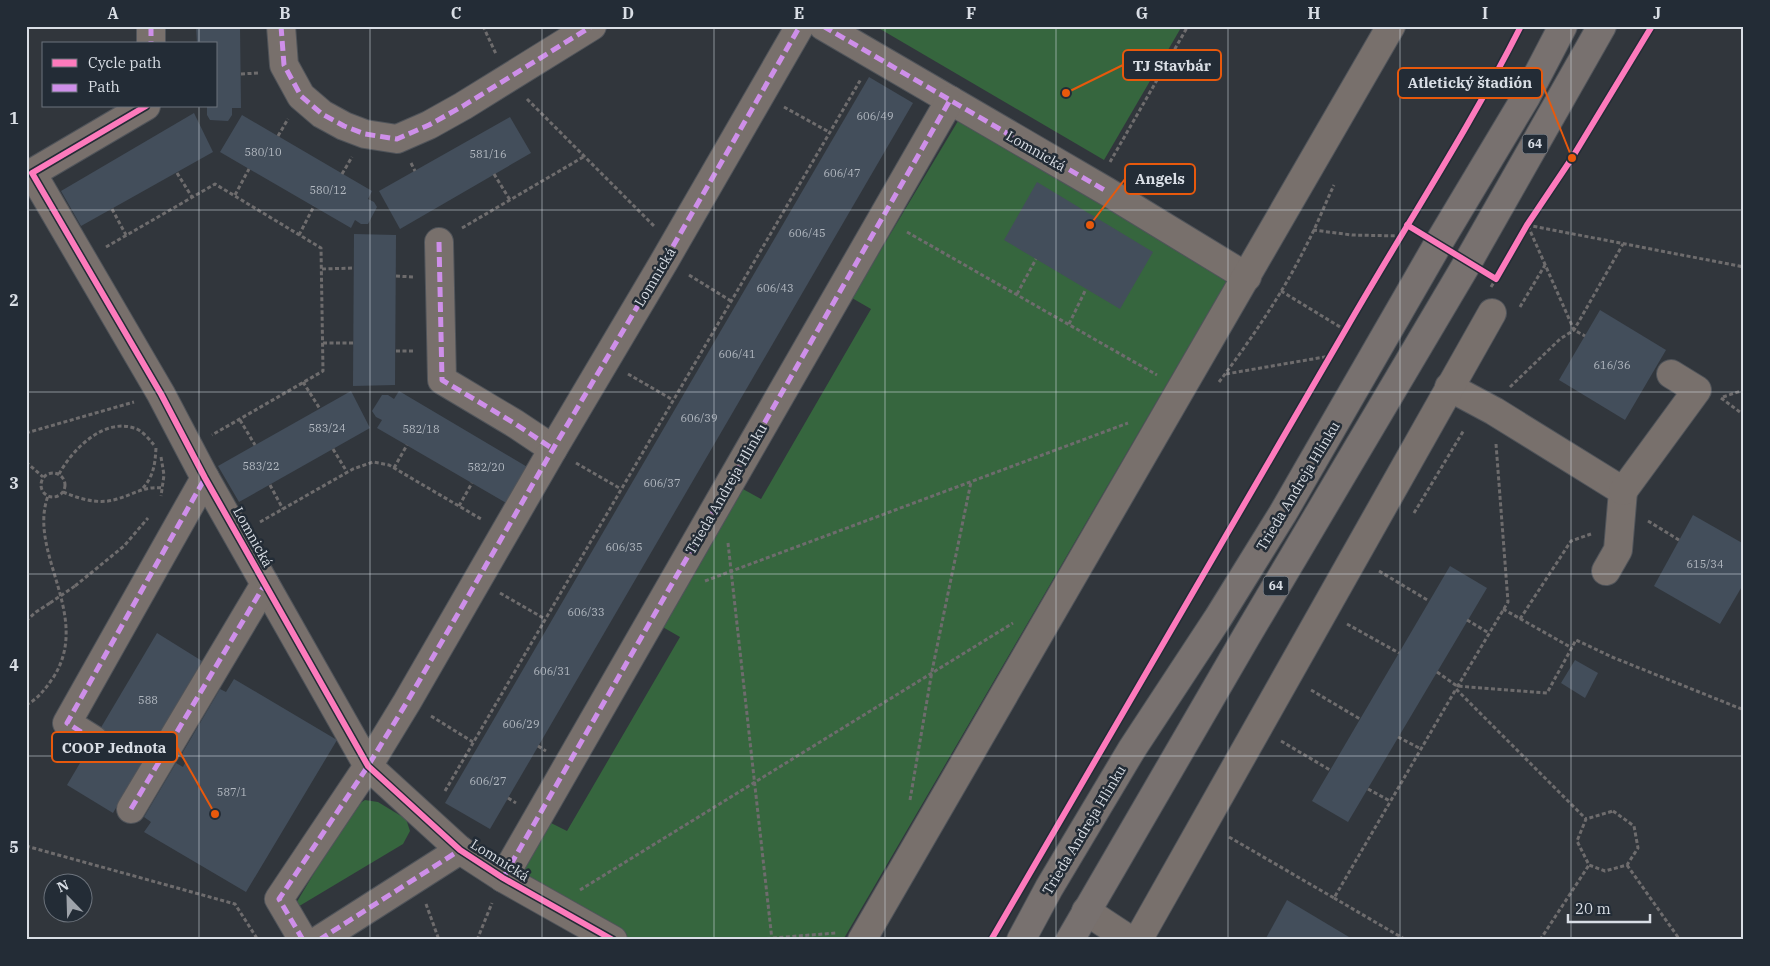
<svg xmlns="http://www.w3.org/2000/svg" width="1770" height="966" font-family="'IBM Plex Serif',serif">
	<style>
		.green { fill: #36663e }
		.building { fill: #434e5b }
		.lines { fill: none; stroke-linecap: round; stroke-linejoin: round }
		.minor-casing { stroke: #50545a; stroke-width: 30 }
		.major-casing { stroke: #50545a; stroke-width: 30 }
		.path { stroke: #6e6c6d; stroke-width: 3; stroke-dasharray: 4 2.5; stroke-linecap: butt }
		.minor { stroke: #78706c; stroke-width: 28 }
		.major { stroke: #78716f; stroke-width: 28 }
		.path-bridge { stroke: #6e6c6d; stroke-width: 3; stroke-dasharray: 4 2.5; stroke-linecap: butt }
		.quiet { stroke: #ce8fe9; stroke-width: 5; stroke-dasharray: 10 5; stroke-linecap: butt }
		.cycleway-casing { stroke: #232c36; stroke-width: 9 }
		.cycleway { stroke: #fd7abc; stroke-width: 6 }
		.grid { fill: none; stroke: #d9dee5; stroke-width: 1; stroke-opacity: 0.55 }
		.labels { text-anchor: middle; stroke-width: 5; stroke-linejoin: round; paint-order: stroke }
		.number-label { font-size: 11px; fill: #b4bac2 }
		.shield { fill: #232c36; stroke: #a2a9b0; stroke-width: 1 }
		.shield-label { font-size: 12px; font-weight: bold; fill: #d9dee5 }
		.street-label { font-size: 14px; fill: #d9dee5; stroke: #232c36 }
		.leader { fill: none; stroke: #e8590c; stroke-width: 2 }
		.callout-dot { fill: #e8590c; stroke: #232c36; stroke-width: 2 }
		.callout { fill: #232c36; stroke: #e8590c; stroke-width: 2 }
		.callout-label { font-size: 15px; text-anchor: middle; font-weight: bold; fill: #d9dee5 }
		.neatline { fill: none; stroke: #d9dee5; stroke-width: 2 }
		.grid-label { font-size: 16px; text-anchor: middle; font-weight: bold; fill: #d9dee5 }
	</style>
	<rect width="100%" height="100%" fill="#31363c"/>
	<!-- green -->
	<g class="green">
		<path d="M875,26H1182L1104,160Z"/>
		<path d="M958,121L1228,279L843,940H631L521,874L547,821L567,831L680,637L661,626L741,488L761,499L871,309L852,298Z"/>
		<path d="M365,800L378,802L406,819L410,831L403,844L296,908L295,905L353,808Z"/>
	</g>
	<!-- building -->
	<g class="building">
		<path d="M196,26H240L241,108H232V115L228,121L210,120L207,115V106H216V44H197Z"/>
		<path d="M869,77L913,103L490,829L445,803Z"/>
		<path d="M194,113L213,152L81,226L61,191Z"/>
		<path d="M242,115L372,191L368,199L374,202L377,207L368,224H361L355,220L351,228L220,152Z"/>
		<path d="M510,117L531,153L400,229L379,191Z"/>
		<path d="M1037,182L1153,252L1120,309L1004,240Z"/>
		<path d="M354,234L396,235L395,385L353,386Z"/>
		<path d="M1600,310L1666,350L1625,420L1559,380Z"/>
		<path d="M351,391L370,428L239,502L218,466Z"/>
		<path d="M399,391L529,468L508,504L377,428L382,420L376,417L372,411L382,395H388L394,399Z"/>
		<path d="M1693,515L1744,544V583L1720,624L1654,586Z"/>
		<path d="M1450,566L1487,588L1348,822L1312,801Z"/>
		<path d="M157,633L202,661L113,813L67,785Z"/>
		<path d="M1575,660L1598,673L1585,698L1561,683Z"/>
		<path d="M234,679L337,740L246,892L144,832L151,822L144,817L176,763L183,767L186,761L180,757L220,689L226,692Z"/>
		<path d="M1287,900L1354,940H1265Z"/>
	</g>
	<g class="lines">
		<!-- minor casing -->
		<g class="minor-casing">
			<g id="minor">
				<path d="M151,26V44"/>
				<path d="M281,26L284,65L301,96L322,114L344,126L365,134L397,139L429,125L463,106L592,26"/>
				<path d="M823,26L1106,191L1247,277"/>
				<path d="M146,106L32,173L161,394L205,478L368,766L460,850L503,878L613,940"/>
				<path d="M439,242L442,380L514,423L553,449"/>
				<path d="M1449,387L1494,411L1623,491L1618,550L1606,571"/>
				<path d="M1623,491L1697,390L1671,374"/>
				<path d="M94,740L67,723L205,478"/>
				<path d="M131,809L265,584"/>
				<path d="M503,878L950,100"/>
				<path d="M1086,911L1130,940"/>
				<path d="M303,940L279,899L368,766L407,702L553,449L665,260L800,26"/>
				<path d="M319,940L460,850"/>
				<path d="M862,940L1391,26"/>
				<path d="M1138,940L1492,313"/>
			</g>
		</g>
		<!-- major casing -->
		<g class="major-casing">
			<g id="major">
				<path d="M1021,940L1049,888L1132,749L1218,618L1283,513L1438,244L1526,97L1563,26"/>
				<path d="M1070,940L1246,637L1468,262L1602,26"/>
			</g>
		</g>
		<!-- path -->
		<g class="path">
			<path d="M483,26L496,54"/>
			<path d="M241,74L258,73"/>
			<path d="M527,99L654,226"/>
			<path d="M784,107L829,132"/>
			<path d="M278,136L288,119"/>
			<path d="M1110,162L1188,26"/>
			<path d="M411,163L415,171"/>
			<path d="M177,173L192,197"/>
			<path d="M342,174L352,157"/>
			<path d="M494,174L510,200"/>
			<path d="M235,195L249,169"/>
			<path d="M112,209L126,235"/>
			<path d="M1407,225C1448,160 1487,95 1521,26"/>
			<path d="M1527,225L1744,267"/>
			<path d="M1528,226L1574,330L1585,336"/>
			<path d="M462,228L585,156"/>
			<path d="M1313,230L1352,235L1401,236"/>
			<path d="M907,232L1157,375"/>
			<path d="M299,235L314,206"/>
			<path d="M106,247L215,184L321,248L323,371L212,435"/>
			<path d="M322,269L354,268"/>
			<path d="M689,275L731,301"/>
			<path d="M396,276L413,277"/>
			<path d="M1491,287L1496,279"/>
			<path d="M1281,291L1345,330"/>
			<path d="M1017,294L1036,259"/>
			<path d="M1520,307L1545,265"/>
			<path d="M1069,324L1086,289"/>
			<path d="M323,343H353"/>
			<path d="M396,351H415"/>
			<path d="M628,374L673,400"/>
			<path d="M1226,374L1330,356"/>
			<path d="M303,382L320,409"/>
			<path d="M1219,382C1252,338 1283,293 1307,244C1317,225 1325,204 1334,185"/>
			<path d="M1510,387L1560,339L1574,330L1623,244"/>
			<path d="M1723,397L1744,390"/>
			<path d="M1721,398L1744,415"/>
			<path d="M240,420L255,445"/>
			<path d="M26,433L134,402"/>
			<path d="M1496,444L1508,602L1456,689L1586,819"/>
			<path d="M333,449L347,472"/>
			<path d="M161,457L164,475L161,496"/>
			<path d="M26,462L43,477"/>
			<path d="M576,463L621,489"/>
			<path d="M394,468L407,445"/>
			<circle cx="53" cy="485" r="12"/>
			<path d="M59,474C72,450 103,418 134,428C142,430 149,439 154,445"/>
			<path d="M270,485L283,509"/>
			<path d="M143,488C154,475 155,464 156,448"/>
			<path d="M63,492C80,499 99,505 117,499C135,494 143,486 163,488"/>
			<path d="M459,506L472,483"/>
			<path d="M1414,513L1464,430"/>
			<path d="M1648,521L1679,540"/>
			<path d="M260,522L353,469L373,462L389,465L481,519"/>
			<path d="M728,543L772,940"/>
			<path d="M1379,571L1429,601"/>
			<path d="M705,581L1128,423"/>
			<path d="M75,586L124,546L148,518"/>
			<path d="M1742,586L1744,587"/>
			<path d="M500,593L545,619"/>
			<path d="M1503,609L1572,648"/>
			<path d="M1520,619L1571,541L1591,534"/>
			<path d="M1467,620L1489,633"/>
			<path d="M26,621L36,612L50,603"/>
			<path d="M1347,624L1399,653"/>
			<path d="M1437,672L1457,686L1547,693L1576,640L1612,657L1744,710"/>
			<path d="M1311,690L1360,719"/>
			<path d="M26,705C38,699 45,689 53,678C93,616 27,553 48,496"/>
			<path d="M431,716L473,742"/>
			<path d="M1398,737L1421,749"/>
			<path d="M1281,741L1330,770"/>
			<path d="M538,746L546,751"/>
			<path d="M1368,789L1390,801"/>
			<path d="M445,791L861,79"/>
			<path d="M508,798L516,803"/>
			<path d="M910,800L932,671L971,482"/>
			<path d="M1613,811L1634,826L1638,848L1627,865L1605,871L1589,865L1577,841L1586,819Z"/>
			<path d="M1229,837L1334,898L1456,689"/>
			<path d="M26,846L235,904L258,940"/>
			<path d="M1627,865L1680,940"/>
			<path d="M580,890L1013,623"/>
			<path d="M1334,898L1406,940"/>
			<path d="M426,904L439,940"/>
			<path d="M477,940L492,903"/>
			<path d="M747,940L836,933"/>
			<path d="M1540,940L1589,865"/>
		</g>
		<!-- minor -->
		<use href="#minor" class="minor"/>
		<!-- major -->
		<use href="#major" class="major"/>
		<!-- path-bridge -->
		<path class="path-bridge" d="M50,603L75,586"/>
		<!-- quiet -->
		<g class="quiet">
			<path d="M151,26V44"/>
			<path d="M281,26L284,65L301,96L322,114L344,126L365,134L397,139L429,125L463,106L592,26"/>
			<path d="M823,26L1106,191"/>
			<path d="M26,42V54"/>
			<path d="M439,242L442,380L514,423L553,449"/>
			<path d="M94,740L67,723L205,478"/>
			<path d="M131,809L265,584"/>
			<path d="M503,878L950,100"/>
			<path d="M303,940L279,899L368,766L407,702L553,449L665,260L800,26"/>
			<path d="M319,940L460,850"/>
		</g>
		<!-- cycleway casing -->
		<g class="cycleway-casing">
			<g id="cycleway">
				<path d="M146,106L32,173L161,394L205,478L368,766L460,850L503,878L613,940"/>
				<path d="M1407,225L1496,279L1527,225L1572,158L1652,26"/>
				<path d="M991,940C1109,736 1228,533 1346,329C1404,228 1468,131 1521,26"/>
			</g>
		</g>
		<!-- cycleway -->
		<use href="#cycleway" class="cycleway"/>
	</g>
	<!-- grid -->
	<path class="grid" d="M199,26V44M370,26V940M542,26V940M714,26V940M885,26V940M1056,26V940M1228,26V940M1400,26V940M1571,26V940M199,106V940M26,210H1744M26,392H1744M26,574H1744M26,756H1744"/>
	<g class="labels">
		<!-- number labels -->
		<g class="number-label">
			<text x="875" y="120">606/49</text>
			<text x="263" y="156">580/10</text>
			<text x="488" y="158">581/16</text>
			<text x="842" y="177">606/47</text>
			<text x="328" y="194">580/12</text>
			<text x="807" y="237">606/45</text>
			<text x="775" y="292">606/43</text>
			<text x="737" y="358">606/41</text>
			<text x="1612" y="369">616/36</text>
			<text x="699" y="422">606/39</text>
			<text x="327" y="432">583/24</text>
			<text x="421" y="433">582/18</text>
			<text x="261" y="470">583/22</text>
			<text x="486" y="471">582/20</text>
			<text x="662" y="487">606/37</text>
			<text x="624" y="551">606/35</text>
			<text x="1705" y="568">615/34</text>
			<text x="586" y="616">606/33</text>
			<text x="552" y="675">606/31</text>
			<text x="148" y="704">588</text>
			<text x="521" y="728">606/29</text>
			<text x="488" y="785">606/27</text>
			<text x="232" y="796">587/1</text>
		</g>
		<!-- shield labels -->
		<g class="shield">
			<rect x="1522.5" y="134.5" width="25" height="19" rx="4"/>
			<rect x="1263.5" y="576.5" width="25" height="19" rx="4"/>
		</g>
		<g class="shield-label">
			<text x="1535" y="148">64</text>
			<text x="1276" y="590">64</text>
		</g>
		<!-- street labels -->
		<g class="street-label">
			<text transform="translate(1036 151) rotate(30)" y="5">Lomnická</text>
			<text transform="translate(655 277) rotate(-59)" y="5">Lomnická</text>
			<text transform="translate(1298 486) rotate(-59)" y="5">Trieda Andreja Hlinku</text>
			<text transform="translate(726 489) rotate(-60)" y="5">Trieda Andreja Hlinku</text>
			<text transform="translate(253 537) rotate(61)" y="5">Lomnická</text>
			<text transform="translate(1084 830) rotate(-59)" y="5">Trieda Andreja Hlinku</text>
			<text transform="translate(500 860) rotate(32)" y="5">Lomnická</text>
		</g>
	</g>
	<!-- callouts -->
	<path class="leader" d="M1066 93L1123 65M1572 158L1542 83M1090 225L1125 179M215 814L177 747"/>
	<g class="callout-dot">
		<circle cx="1066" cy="93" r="5"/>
		<circle cx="1572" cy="158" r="5"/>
		<circle cx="1090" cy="225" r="5"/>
		<circle cx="215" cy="814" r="5"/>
	</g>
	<g class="callout">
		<rect x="1123" y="50" width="98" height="30" rx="5"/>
		<rect x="1398" y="68" width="144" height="30" rx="5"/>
		<rect x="1125" y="164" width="70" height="30" rx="5"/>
		<rect x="52" y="732" width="125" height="30" rx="5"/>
	</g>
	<g class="callout-label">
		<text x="1172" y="71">TJ Stavbár</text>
		<text x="1470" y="88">Atletický štadión</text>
		<text x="1160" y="184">Angels</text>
		<text x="114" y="753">COOP Jednota</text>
	</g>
	<!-- border -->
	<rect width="1770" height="966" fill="none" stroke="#232c36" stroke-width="55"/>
	<!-- legend -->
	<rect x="42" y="42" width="175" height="65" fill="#232c36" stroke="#6c737c"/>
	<rect x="52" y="59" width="25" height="8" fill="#fd7abc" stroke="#6c737c"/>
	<text x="88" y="68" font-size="15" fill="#d9dee5">Cycle path</text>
	<rect x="52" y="84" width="25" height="8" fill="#ce8fe9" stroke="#6c737c"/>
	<text x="88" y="92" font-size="15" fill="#d9dee5">Path</text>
	<!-- north arrow -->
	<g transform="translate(68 898) rotate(337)"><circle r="24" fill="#232c36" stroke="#6c737c"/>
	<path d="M0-4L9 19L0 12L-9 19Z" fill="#9ea3aa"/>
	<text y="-8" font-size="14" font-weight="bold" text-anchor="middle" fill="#d9dee5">N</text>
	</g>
	<!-- scale -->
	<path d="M1568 914v8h82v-8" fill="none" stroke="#d9dee5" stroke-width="2.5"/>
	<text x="1575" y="914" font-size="15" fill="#d9dee5" stroke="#232c36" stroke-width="4" paint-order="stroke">20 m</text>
	<rect x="28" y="28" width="1714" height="910" class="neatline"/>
	<g class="grid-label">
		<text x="113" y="19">A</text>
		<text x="285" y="19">B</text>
		<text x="456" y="19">C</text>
		<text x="628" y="19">D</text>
		<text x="799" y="19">E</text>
		<text x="971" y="19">F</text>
		<text x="1142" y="19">G</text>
		<text x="1314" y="19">H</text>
		<text x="1485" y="19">I</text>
		<text x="1657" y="19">J</text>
		<text x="14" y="124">1</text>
		<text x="14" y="306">2</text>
		<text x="14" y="489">3</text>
		<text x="14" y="671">4</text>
		<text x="14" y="853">5</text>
	</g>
</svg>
